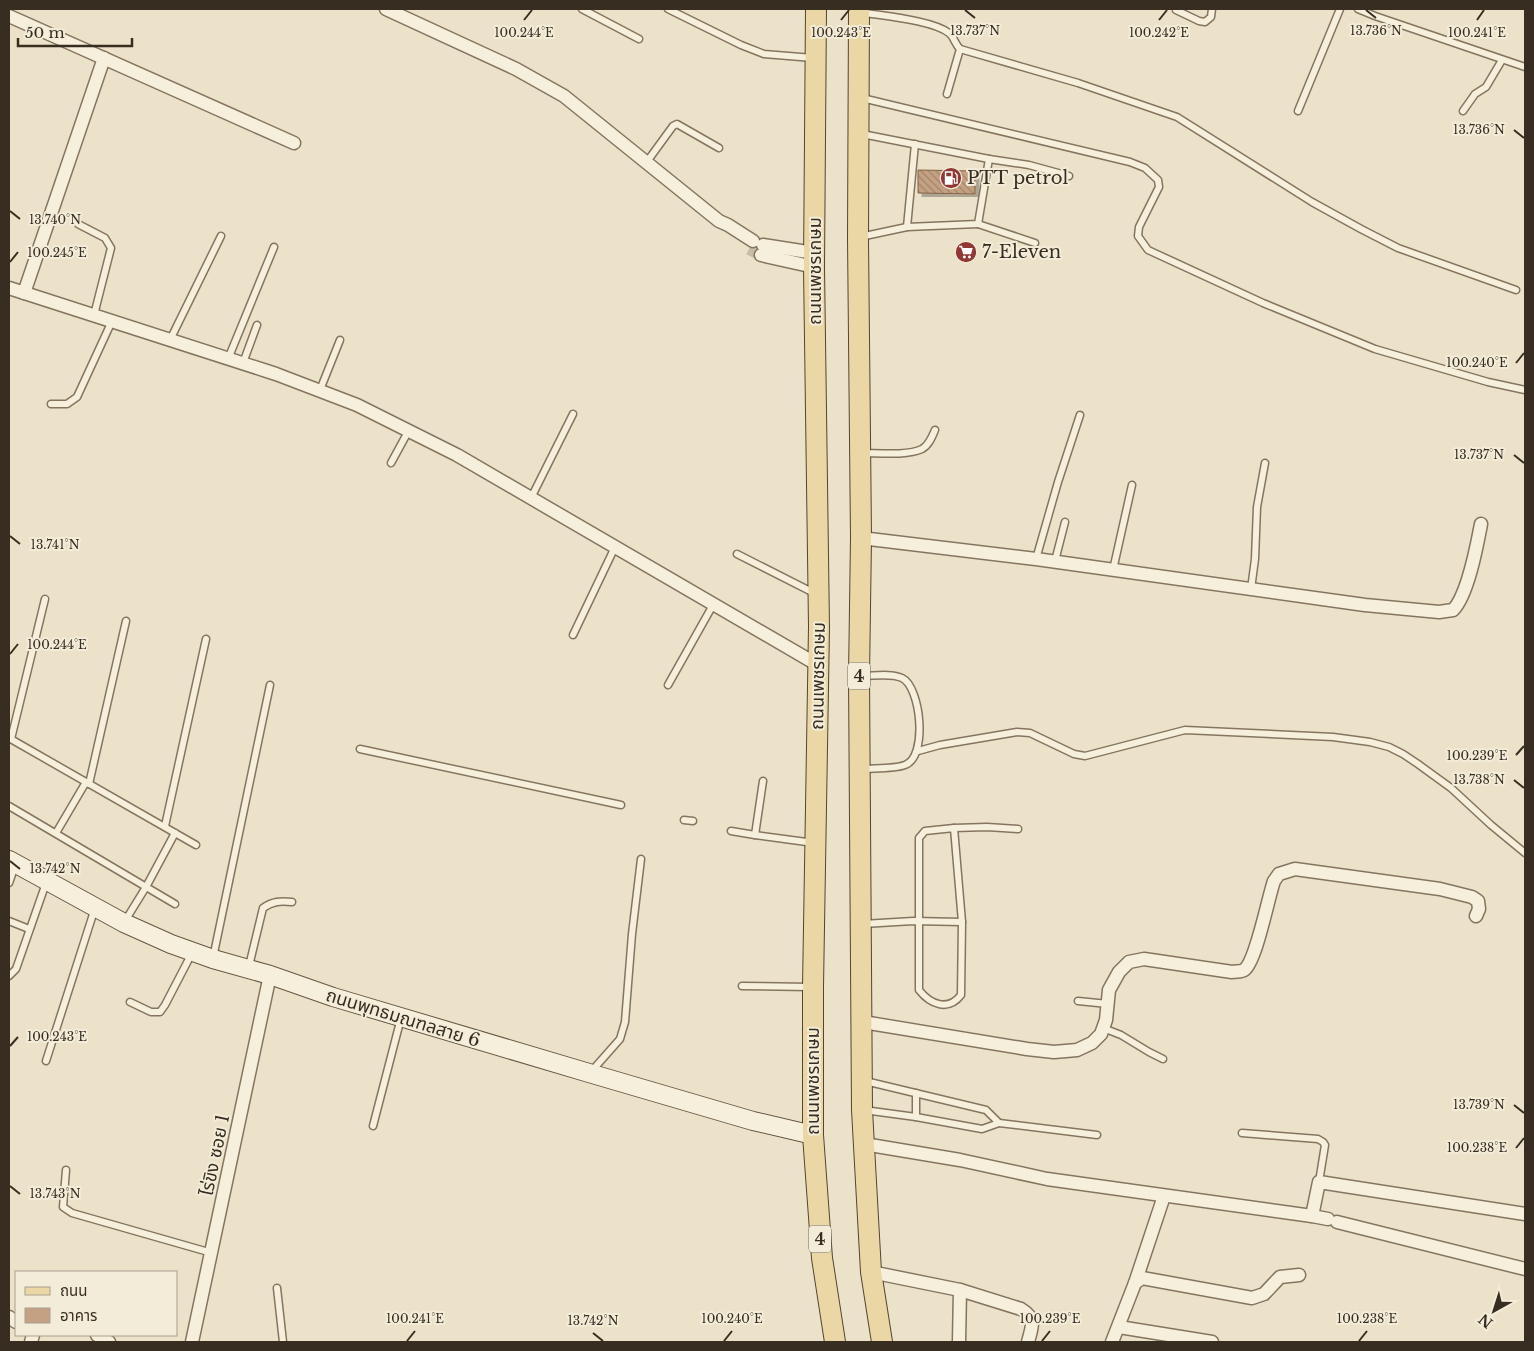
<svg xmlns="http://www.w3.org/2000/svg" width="1534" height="1351" font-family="'Libre Baskerville','Noto Sans Thai',serif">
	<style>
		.building { fill: url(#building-back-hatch); stroke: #826147; filter: url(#shadow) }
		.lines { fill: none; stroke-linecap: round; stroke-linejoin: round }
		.minor-tunnel { stroke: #c7bea7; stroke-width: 12; stroke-dasharray: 12 6; stroke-linecap: butt }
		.service-casing { stroke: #85755f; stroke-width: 9 }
		.minor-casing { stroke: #85755f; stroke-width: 15 }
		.secondary-casing { stroke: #675642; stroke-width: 20 }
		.primary-casing { stroke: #544433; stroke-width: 22 }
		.service { stroke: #f6efdc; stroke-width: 6 }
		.minor { stroke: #f6efdc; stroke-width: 12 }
		.secondary { stroke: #f6efdc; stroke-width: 18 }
		.primary { stroke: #ead7a5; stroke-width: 20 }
		.ticks { fill: none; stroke: #372d21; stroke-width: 2 }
		.labels { text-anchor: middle; stroke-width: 4; stroke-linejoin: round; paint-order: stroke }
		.shield { fill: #f3ecd8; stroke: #6f6658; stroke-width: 1 }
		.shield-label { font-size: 16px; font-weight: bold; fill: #372d21 }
		.poi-label { font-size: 18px; fill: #372d21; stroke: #f3ecd8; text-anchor: start }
		.street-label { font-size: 18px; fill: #372d21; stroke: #f3ecd8 }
		.ticks-label { font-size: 12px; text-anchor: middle; fill: #372d21; stroke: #f3ecd8; stroke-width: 4; stroke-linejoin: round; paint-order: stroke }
	</style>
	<defs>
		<pattern id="building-back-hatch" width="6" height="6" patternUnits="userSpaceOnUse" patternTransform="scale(1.25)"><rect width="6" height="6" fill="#c5a183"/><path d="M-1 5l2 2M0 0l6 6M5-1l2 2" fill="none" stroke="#a1846b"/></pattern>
		<filter id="shadow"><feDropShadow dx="4" dy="4" stdDeviation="0" flood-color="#0004"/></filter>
	</defs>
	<rect width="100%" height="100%" fill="#ebe2c9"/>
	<!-- building -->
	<path class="building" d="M918,170L975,171V194L918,193Z"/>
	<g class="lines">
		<!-- minor-tunnel -->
		<path class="minor-tunnel" d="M749,249L761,255"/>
		<!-- service casing -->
		<g class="service-casing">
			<g id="service">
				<path d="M582,9L639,39"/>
				<path d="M668,9L741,45L764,54L813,58"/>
				<path d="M1358,9L1375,16L1525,67"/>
				<path d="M1176,10L1199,21L1205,22L1211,17L1212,9"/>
				<path d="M860,12C882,16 932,20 949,33C954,37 955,44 960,49L1078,83L1177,117L1312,202L1361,229L1398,248L1516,290"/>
				<path d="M947,94L960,49"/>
				<path d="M862,98L1130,162L1145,168L1158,180L1159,187L1139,227L1138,236L1148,250L1263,303L1375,349L1488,382L1525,390"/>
				<path d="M1298,111L1340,9"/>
				<path d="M1463,111L1475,94L1486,87L1502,60"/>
				<path d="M989,159L1029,165L1069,176"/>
				<path d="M646,163L673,126L677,124L719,148"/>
				<path d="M78,224L105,238L111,248L94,315"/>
				<path d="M978,224L1035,243"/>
				<path d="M907,227L915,144"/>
				<path d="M860,237L907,227L978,224L989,159L862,134"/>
				<path d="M170,340L221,236"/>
				<path d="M228,359L274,247"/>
				<path d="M243,363L257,325"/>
				<path d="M320,390L340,340"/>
				<path d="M51,404H67L77,397L112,321"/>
				<path d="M862,453C878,453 907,456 922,449C929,445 932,437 935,430"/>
				<path d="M391,463L409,430"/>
				<path d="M531,498L573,414"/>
				<path d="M737,554L814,593"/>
				<path d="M1036,559L1058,482L1080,415"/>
				<path d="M1055,561L1065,522"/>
				<path d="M1113,570L1132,485"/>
				<path d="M1251,589L1255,559L1257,507L1265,463"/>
				<path d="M573,635L615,547"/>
				<path d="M668,685L713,605"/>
				<path d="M9,738L196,845"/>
				<path d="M11,739L45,599"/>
				<path d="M360,749L621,805"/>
				<path d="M918,751L940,745L1017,732L1030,733L1074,754L1085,756L1185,730L1333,737L1370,742L1389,747L1403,754L1418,764L1451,788L1491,825L1525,853"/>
				<path d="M862,769C874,768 894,769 905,765C928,757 921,687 902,678C891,673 874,676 863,676"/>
				<path d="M89,784L126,621"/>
				<path d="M9,806L175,904"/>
				<path d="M684,820L693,821"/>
				<path d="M165,826L206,639"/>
				<path d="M954,828L962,922L961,995C948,1012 930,1004 919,990V838L925,831Z"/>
				<path d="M954,828L987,827L1018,829"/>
				<path d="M731,831L755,835L814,843"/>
				<path d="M56,833L86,782"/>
				<path d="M755,835L763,781"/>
				<path d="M9,883L15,866"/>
				<path d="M9,921L29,929"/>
				<path d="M125,921L146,887L175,833"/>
				<path d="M863,924L913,921L962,922"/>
				<path d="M213,958L270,685"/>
				<path d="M249,966L263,908C273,901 280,901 292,902"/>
				<path d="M9,976L16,969L46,883"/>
				<path d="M742,986L810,987"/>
				<path d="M1078,1001L1108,1004"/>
				<path d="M130,1002L151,1012H160L165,1005L192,953"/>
				<path d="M1103,1028L1121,1035L1149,1052L1163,1059"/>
				<path d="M46,1061L95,908"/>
				<path d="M590,1073L620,1039L625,1022L632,934L641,859"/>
				<path d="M864,1110L916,1117L982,1129L999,1123L986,1110L865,1081"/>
				<path d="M916,1117V1093"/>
				<path d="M999,1123L1097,1135"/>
				<path d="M373,1126L401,1018"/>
				<path d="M1242,1133L1318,1139L1323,1142L1325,1145L1319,1182"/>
				<path d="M66,1170L63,1207L72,1213L212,1253"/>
				<path d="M277,1288L283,1342"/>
			</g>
		</g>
		<!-- minor casing -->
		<g class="minor-casing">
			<g id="minor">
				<path d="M386,9L516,69L564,96L719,221L728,225L753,241"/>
				<path d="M9,16L294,143"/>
				<path d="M763,245L814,253"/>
				<path d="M761,255L814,267"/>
				<path d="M9,288L276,374L357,405L457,455L818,665"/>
				<path d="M24,293L104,58"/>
				<path d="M861,538L1036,559L1365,605L1439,612L1453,610C1468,595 1477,545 1481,524"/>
				<path d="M863,1022L1027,1049L1054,1052L1077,1050L1092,1043L1101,1034L1106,1020L1109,990L1119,972L1129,962L1144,959L1232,972C1236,971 1241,972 1244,970C1256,962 1268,898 1274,881L1279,874L1295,869L1440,889L1472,897L1478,901L1479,909L1476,916"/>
				<path d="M864,1144L960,1160L1047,1179L1312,1216L1319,1182L1525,1214"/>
				<path d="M1312,1216L1328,1219"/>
				<path d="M1337,1222L1525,1269"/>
				<path d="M871,1272L960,1290L1021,1309C1037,1319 1032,1326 1028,1342"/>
				<path d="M1135,1283L1164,1196"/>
				<path d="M9,1317L16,1322"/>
				<path d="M1119,1327L1212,1342"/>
				<path d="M97,1335L109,1342"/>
				<path d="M31,1342L33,1335"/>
				<path d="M192,1342L270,975"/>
				<path d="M959,1342L960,1290"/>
				<path d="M1112,1342L1135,1283L1142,1278L1252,1298L1264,1294L1280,1277L1299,1275"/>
			</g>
		</g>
		<!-- secondary casing -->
		<g class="secondary-casing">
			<path id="secondary" d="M9,860L124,923L171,944L213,959L270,975L333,997L589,1073L753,1121L813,1135"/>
		</g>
		<!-- primary casing -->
		<g class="primary-casing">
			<g id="primary">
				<path d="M816,9L814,267L819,627L813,987V1135L822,1258L835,1342"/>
				<path d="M859,9L858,238L861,538L859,676L862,1110L871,1272L882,1342"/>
			</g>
		</g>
		<!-- service -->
		<use href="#service" class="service"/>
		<!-- minor -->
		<use href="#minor" class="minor"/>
		<!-- secondary -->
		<use href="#secondary" class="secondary"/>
		<!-- primary -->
		<use href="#primary" class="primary"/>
	</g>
	<!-- ticks -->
	<path class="ticks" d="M965,10L975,18M1366,10L1376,18M524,20L532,10M841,20L849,10M1159,20L1167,10M1477,20L1484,10M1514,130L1524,138M10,211L20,219M10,262L18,252M1516,363L1524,353M1514,455L1524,463M10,536L20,544M10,654L18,644M1516,755L1524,746M1514,780L1524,788M10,861L20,869M10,1046L18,1037M1514,1105L1524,1113M1516,1148L1524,1138M10,1186L20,1194M593,1333L603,1341M407,1341L415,1331M724,1341L732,1331M1042,1341L1050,1331M1359,1341L1367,1331"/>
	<!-- icons -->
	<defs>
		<g id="fuel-disc" transform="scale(1.125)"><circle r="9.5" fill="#8f3835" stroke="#f3ecd8"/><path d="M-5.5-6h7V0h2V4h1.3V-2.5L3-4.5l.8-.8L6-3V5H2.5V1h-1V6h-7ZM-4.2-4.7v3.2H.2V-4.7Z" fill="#fff"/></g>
		<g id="supermarket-disc" transform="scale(1.125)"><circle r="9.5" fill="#8f3835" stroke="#f3ecd8"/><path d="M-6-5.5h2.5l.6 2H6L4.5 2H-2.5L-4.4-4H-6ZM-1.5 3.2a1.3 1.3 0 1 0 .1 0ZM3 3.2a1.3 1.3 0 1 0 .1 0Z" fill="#fff"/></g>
	</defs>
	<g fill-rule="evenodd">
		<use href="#fuel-disc" x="951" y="178"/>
		<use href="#supermarket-disc" x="966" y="252"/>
	</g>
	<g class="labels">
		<!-- shield labels -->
		<g class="shield">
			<rect x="848" y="662.5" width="22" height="27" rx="4"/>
			<rect x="809" y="1225.5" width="22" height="27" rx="4"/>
		</g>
		<g class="shield-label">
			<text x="859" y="682">4</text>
			<text x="820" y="1245">4</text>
		</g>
		<!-- poi labels -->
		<g class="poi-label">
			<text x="967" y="184">PTT petrol</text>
			<text x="982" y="258">7-Eleven</text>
		</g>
		<!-- street labels -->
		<g class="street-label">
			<text transform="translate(815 271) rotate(-90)" y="6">ถนนเพชรเกษม</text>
			<text transform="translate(818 676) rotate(-89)" y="6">ถนนเพชรเกษม</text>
			<text transform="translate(403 1018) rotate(17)" y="6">ถนนพุทธมณฑลสาย 6</text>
			<text transform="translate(813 1081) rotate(-90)" y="6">ถนนเพชรเกษม</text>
			<text transform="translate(215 1155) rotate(-78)" y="6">ไร่ขิง ซอย 1</text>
		</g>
	</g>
	<g class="ticks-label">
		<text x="975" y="35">13.737°N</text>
		<text x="1376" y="35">13.736°N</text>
		<text x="524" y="37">100.244°E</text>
		<text x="841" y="37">100.243°E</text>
		<text x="1159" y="37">100.242°E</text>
		<text x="1477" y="37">100.241°E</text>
		<text x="1479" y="134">13.736°N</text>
		<text x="55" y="224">13.740°N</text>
		<text x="57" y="257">100.245°E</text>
		<text x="1477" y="367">100.240°E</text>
		<text x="1479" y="459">13.737°N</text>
		<text x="55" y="549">13.741°N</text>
		<text x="57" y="649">100.244°E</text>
		<text x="1477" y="760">100.239°E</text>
		<text x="1479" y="784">13.738°N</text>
		<text x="55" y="873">13.742°N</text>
		<text x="57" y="1041">100.243°E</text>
		<text x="1479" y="1109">13.739°N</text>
		<text x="1477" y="1152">100.238°E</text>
		<text x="55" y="1198">13.743°N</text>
		<text x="415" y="1323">100.241°E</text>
		<text x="732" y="1323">100.240°E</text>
		<text x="1050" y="1323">100.239°E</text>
		<text x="1367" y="1323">100.238°E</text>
		<text x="593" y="1325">13.742°N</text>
	</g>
	<!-- border -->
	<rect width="1534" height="1351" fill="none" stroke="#372d21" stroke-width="20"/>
	<!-- legend -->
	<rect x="15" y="1271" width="162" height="65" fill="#f3ecd8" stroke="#a8a08f"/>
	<rect x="25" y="1287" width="25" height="8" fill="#ead7a5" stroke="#a8a08f"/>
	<text x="60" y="1296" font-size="15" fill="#372d21">ถนน</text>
	<rect x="25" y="1308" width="25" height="15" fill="#c5a183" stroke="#a8a08f"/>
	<text x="60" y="1321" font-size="15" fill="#372d21">อาคาร</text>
	<!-- north arrow -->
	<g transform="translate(1494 1311) rotate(219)" stroke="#f3ecd8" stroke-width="4" paint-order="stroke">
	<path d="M0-4L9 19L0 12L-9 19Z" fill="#372d21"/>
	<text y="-8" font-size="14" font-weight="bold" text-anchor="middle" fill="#372d21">N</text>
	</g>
	<!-- scale -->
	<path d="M18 38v8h114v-8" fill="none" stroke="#372d21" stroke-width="2.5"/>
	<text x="25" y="38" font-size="15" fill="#372d21" stroke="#f3ecd8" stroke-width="4" paint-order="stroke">50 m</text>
</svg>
